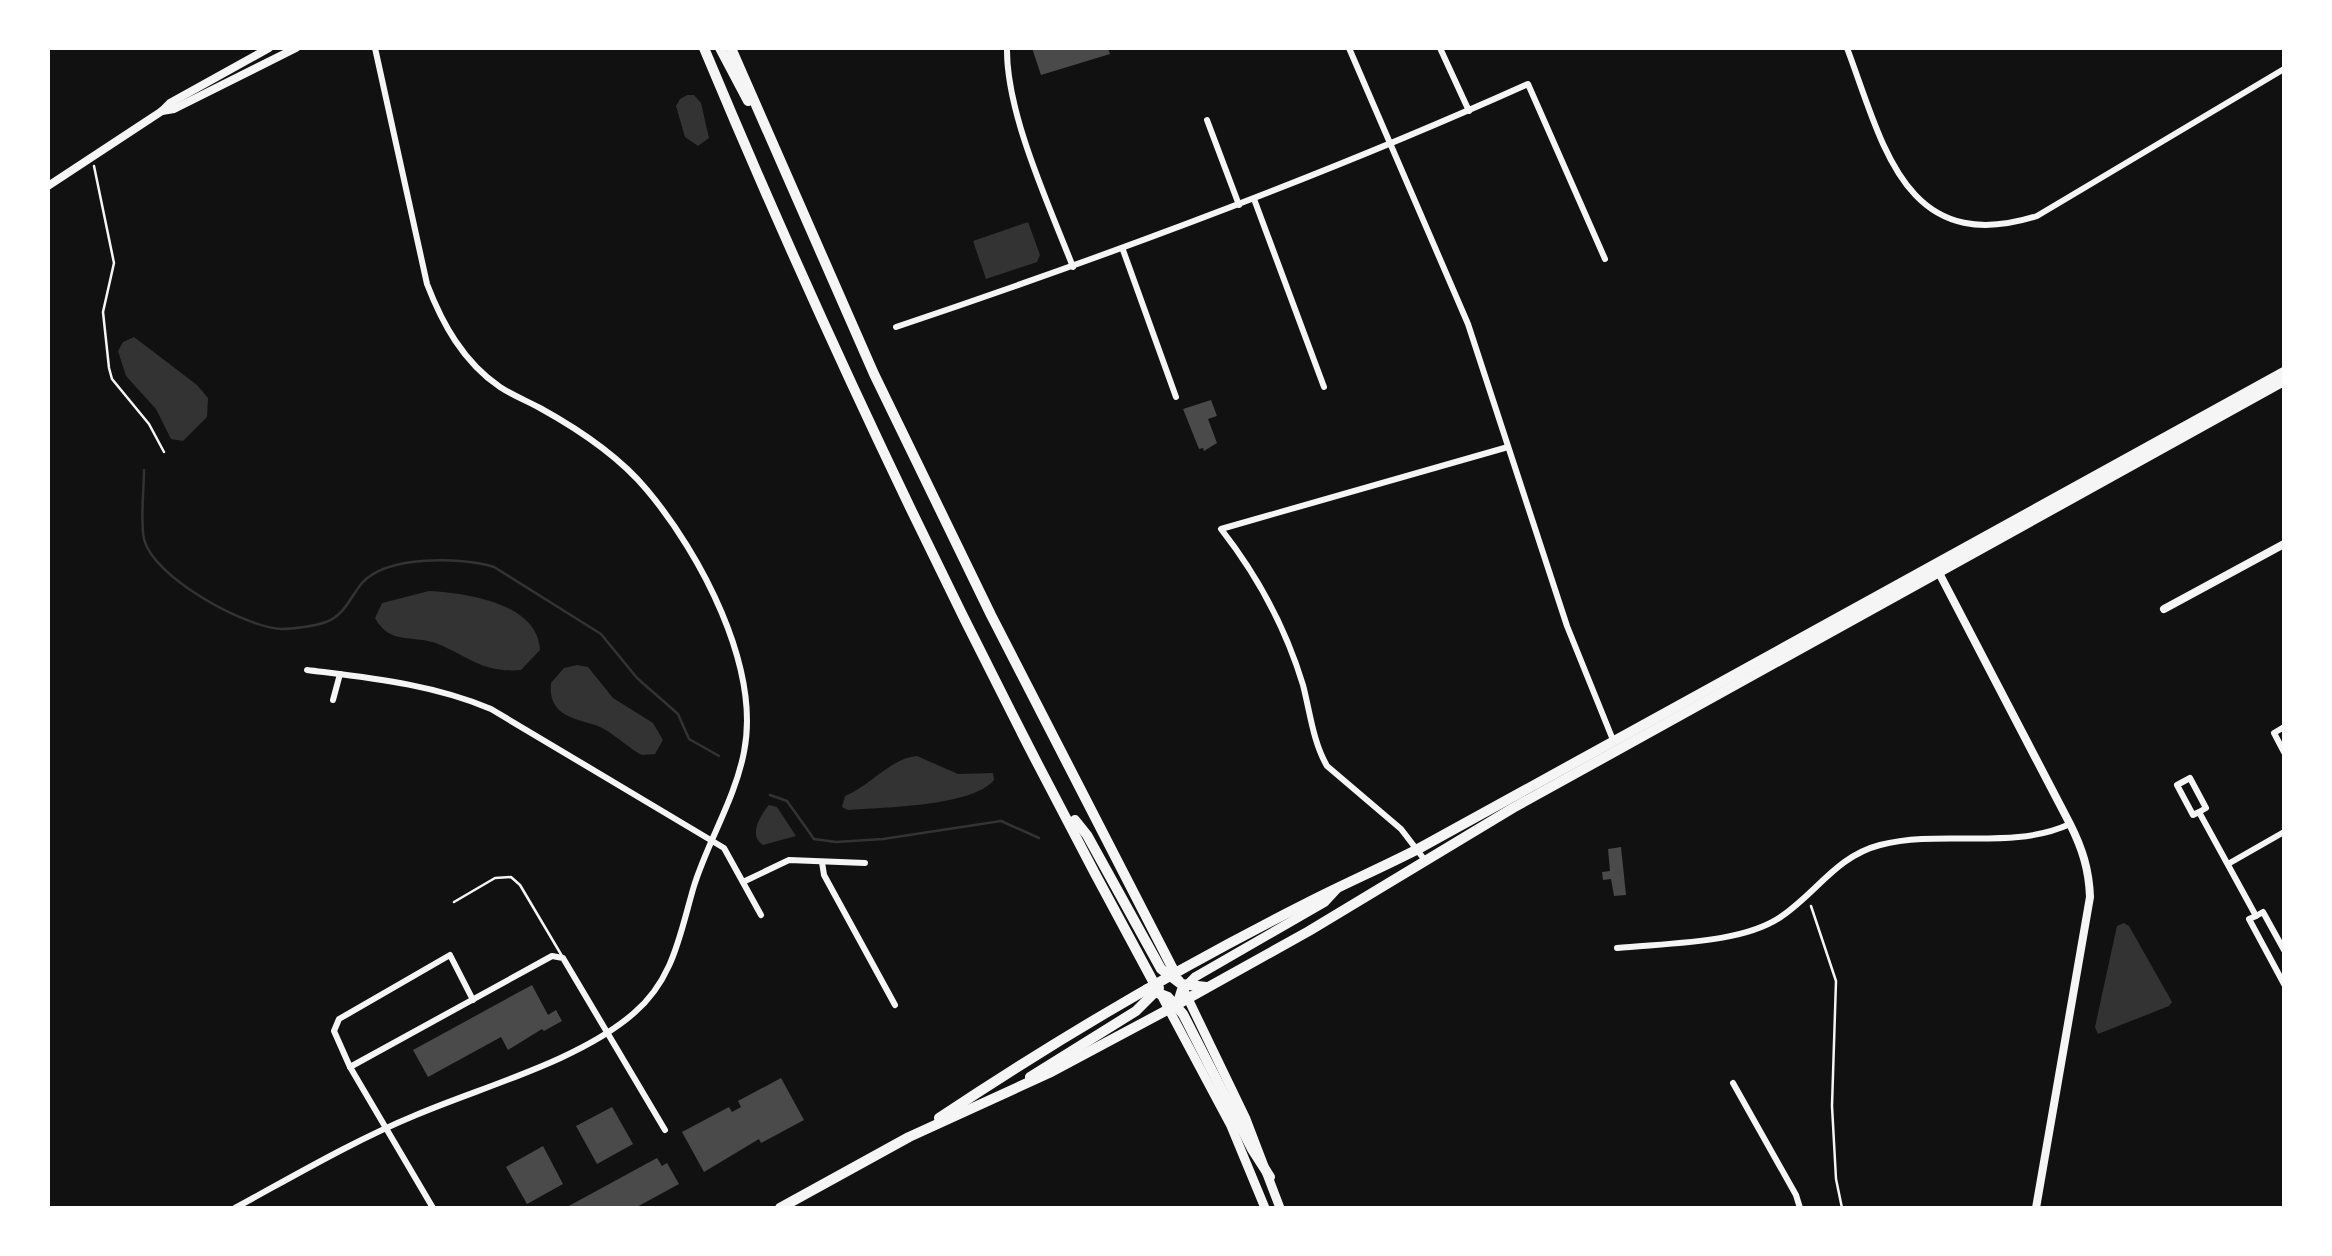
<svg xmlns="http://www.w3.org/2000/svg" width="2332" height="1256" font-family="'PT Sans Narrow',sans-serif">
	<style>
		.water { fill: #333 }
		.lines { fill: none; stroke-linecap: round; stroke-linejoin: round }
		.stream { stroke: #333; stroke-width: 2.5 }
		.building { fill: #4a4a4a }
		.path { stroke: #f5f5f5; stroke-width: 2.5 }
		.service { stroke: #f5f5f5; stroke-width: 2.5 }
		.minor { stroke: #f5f5f5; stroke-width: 6 }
		.tertiary { stroke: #f5f5f5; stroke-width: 8 }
		.secondary { stroke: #f5f5f5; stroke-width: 9 }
		.primary { stroke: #f5f5f5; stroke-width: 10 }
	</style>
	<rect width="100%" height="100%" fill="#111"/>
	<!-- water -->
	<g class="water">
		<path d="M687,95H694L701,103L709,138L698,146L685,137L676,106L680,99Z"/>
		<path d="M1028,222L1040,255L1037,262L986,279L973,241Z"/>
		<path d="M134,337L197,385L208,398L207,417L183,441L171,439L156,409L126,376L118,351L123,342Z"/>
		<path d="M429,591C466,593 538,603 540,650L521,670C483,673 471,658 438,644C414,634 390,646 375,618L382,603Z"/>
		<path d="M577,665L588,667L613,698L653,723L663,740L655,754L642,755C626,747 609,728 592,724C570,718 548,713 551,683L564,668Z"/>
		<path d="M917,756L958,774L993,773L994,780C971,807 883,807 848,810L842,807L845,796C870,786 891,758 917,756Z"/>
		<path d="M769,805L777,807L796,836L763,845C748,835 760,816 769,805Z"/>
		<path d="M2124,923L2129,926L2172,1002L2169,1006L2098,1034L2095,1027L2117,926Z"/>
	</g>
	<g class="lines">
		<!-- stream -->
		<g class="stream">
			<path d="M144,470C144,492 140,519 144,539C153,577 244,627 281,629C293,629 315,626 326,622C344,616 351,596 362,583C387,555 461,557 494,567L601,634L637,678L678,714L689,739L719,756"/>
			<path d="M770,795L787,801L814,839L836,842L883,839L1001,821L1039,838"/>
		</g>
	</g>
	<!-- building -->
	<g class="building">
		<path d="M1032,48H1108L1110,54L1041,75Z"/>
		<path d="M1211,400L1217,416L1208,419L1217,443L1204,451L1203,448L1199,449L1183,409Z"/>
		<path d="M1621,847L1626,895L1614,896L1611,879L1603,880L1602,872L1610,871L1608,849Z"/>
		<path d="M532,985L548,1015L556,1010L562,1021L544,1031L542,1029L508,1050L501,1037L428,1077L413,1050Z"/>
		<path d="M781,1078L804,1120L761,1143L759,1139L704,1172L682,1132L729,1107L732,1112L741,1107L738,1101Z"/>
		<path d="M612,1107L633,1144L597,1164L576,1126Z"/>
		<path d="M543,1146L563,1184L527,1204L506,1167Z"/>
		<path d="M657,1158L662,1166L667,1163L679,1184L635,1208H565Z"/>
	</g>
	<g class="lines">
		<!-- path -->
		<g class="path">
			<path d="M94,166L114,263L103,312L109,368L112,379L149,424L164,452"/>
			<path d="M1811,906L1836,981L1832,1106L1836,1179L1842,1208"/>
		</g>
		<!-- service -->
		<path class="service" d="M454,902L495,878L511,877L520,885L562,956"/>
		<!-- minor -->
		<g class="minor">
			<path d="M1007,48C1006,113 1049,205 1073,267"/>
			<path d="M1349,48L1468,324L1567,626L1613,740"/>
			<path d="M1440,48L1469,111"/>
			<path d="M1847,48C1883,143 1904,258 2037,216L2284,69"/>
			<path d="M1207,120L1239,205"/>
			<path d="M1254,199L1324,387"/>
			<path d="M1123,250L1176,397"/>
			<path d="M896,327C1110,255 1321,177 1528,84L1605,259"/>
			<path d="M307,670C370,678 432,684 491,709L724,848L761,915"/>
			<path d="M333,700L340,674"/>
			<path d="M2284,727L2274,733L2284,752"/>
			<path d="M2199,812L2193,815L2177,785L2190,778L2206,808L2199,812L2256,916L2249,919L2284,984"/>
			<path d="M1424,859L1401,829L1327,766C1313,742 1310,712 1303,685C1286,629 1257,575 1221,529L1508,447"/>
			<path d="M822,862L824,875L895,1005"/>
			<path d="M2228,864L2284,832"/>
			<path d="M743,882L789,860L865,863"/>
			<path d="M2256,916L2263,912L2284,950"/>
			<path d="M1617,948C1665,943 1743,944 1782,916C1817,892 1837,856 1880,845C1943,829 2011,851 2070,824"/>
			<path d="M350,1067L552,956L563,958L665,1130"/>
			<path d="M1733,1083L1796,1195L1800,1208"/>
			<path d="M235,1208C294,1176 353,1141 416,1115C484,1086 579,1061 634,1013C674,979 680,933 694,886C708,841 735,799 744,752C761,667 700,553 647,490C619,456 578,429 540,408C527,401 512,395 500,387C463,362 442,323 427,284L375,48"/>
			<path d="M433,1208L350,1067L334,1031L339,1019L450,955L473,1000"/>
		</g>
		<!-- tertiary -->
		<g class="tertiary">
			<path d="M162,111L174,109L296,48"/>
			<path d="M48,186L162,111L170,103L269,48"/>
			<path d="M1937,569L2070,824C2082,848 2089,869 2090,897L2036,1208"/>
			<path d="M2164,609L2284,544"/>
		</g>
		<!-- secondary -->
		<g class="secondary">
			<path d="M1179,980L1246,1119L1280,1208"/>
			<path d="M1159,991L1231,1126L1265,1208"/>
			<path d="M1176,1007L1181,991L1195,977L1325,902L1337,889"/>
		</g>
		<!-- primary -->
		<g class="primary">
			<path d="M704,48C837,367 989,681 1155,985"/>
			<path d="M720,48L748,101"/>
			<path d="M731,48L874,374L991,615L1175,973"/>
			<path d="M1075,820L1087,835L1161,969L1181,984L1206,987"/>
			<path d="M1147,989L1168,997L1183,1014L1252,1149L1270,1177"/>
			<path d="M1030,1077L1136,1011L1159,988"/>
			<path d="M939,1118C1056,1040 1176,969 1301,906C1339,886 1379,869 1418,849L2284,372"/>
			<path d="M780,1208L909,1137L1049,1073L1169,1009L1309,931L1513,808L2284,381"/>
		</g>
	</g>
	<!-- border -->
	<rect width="2332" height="1256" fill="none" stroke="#ffffff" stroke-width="100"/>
</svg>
